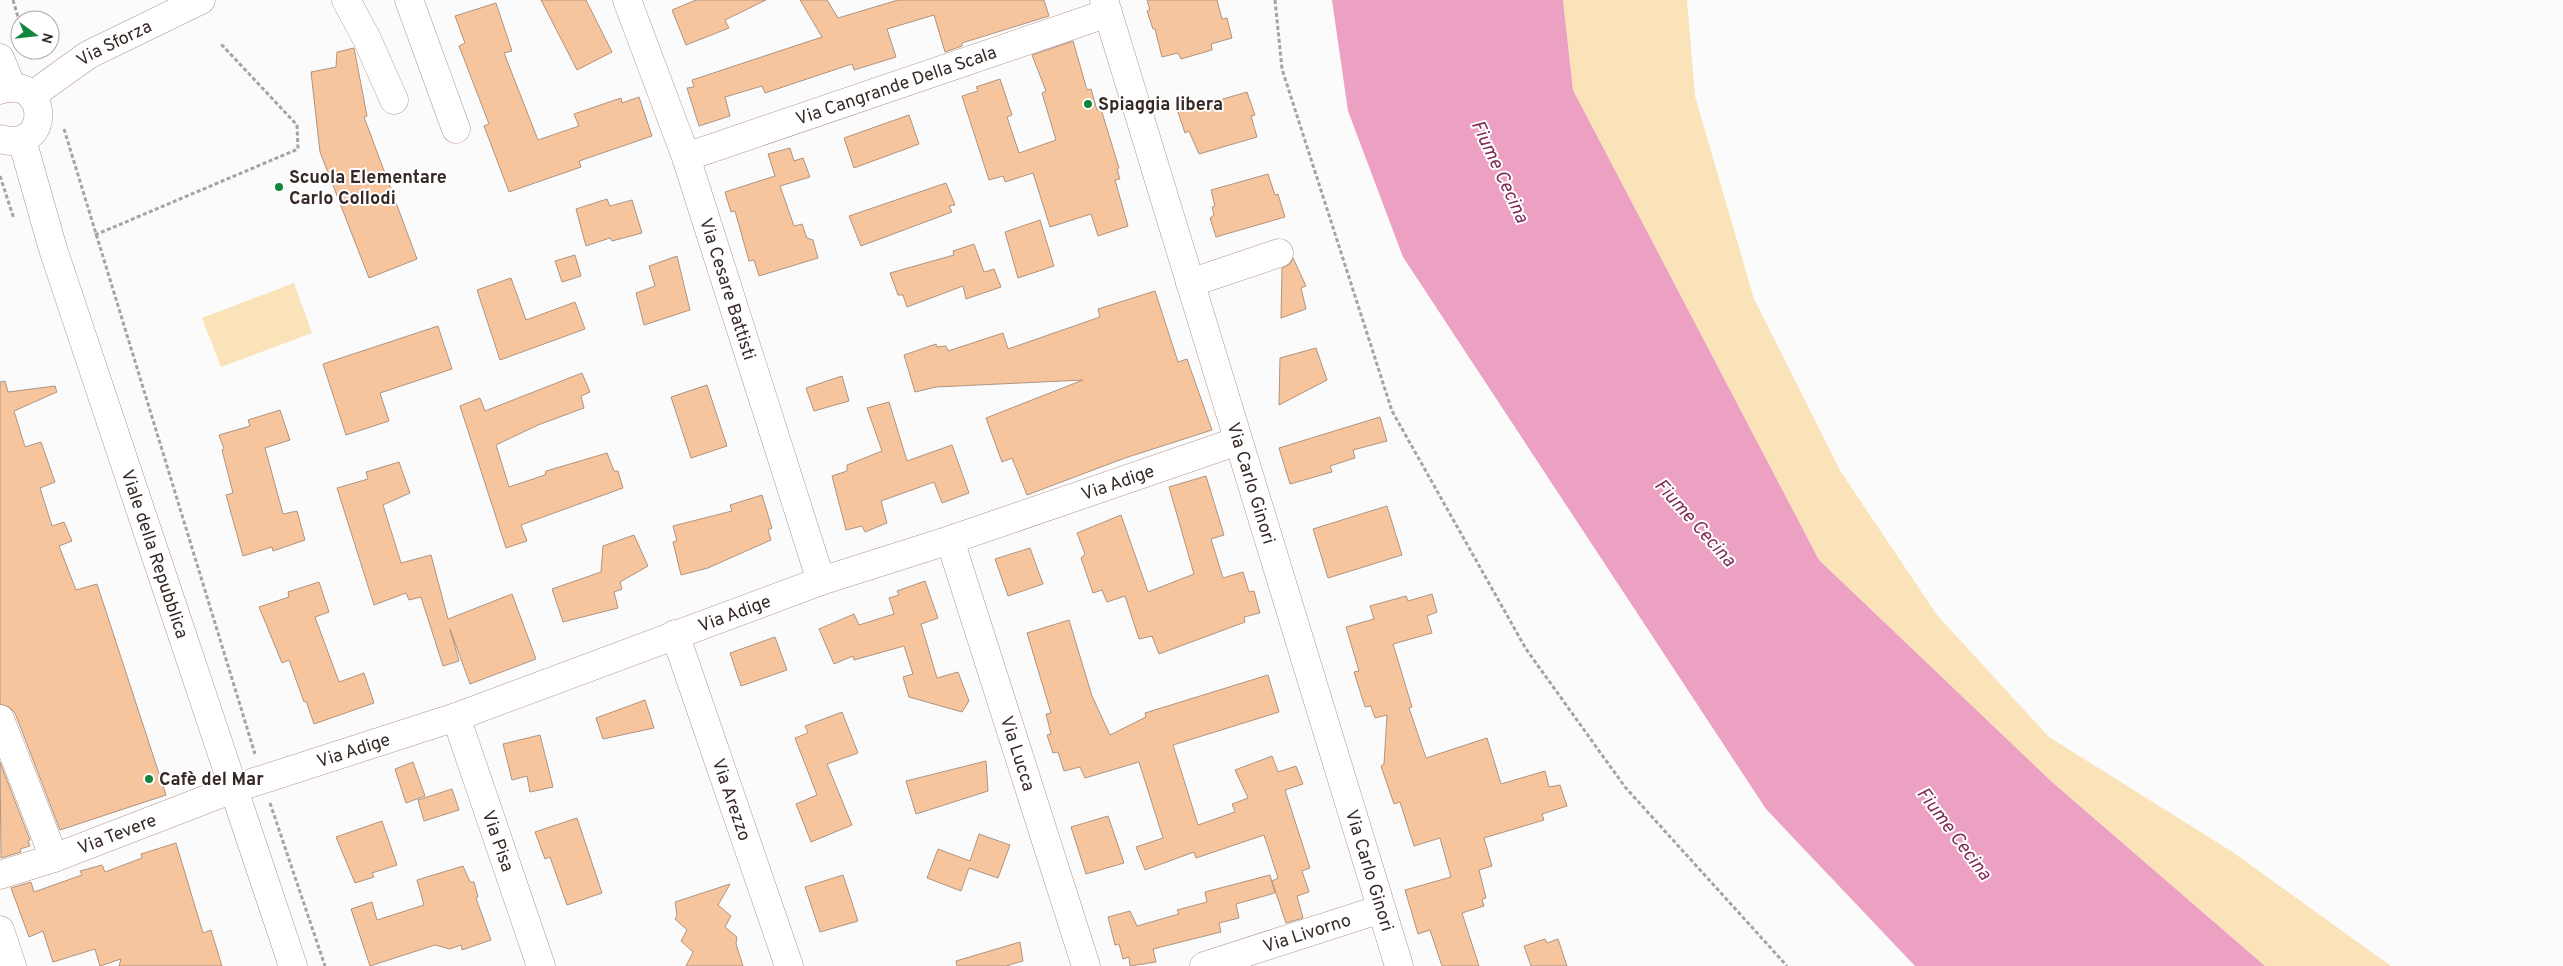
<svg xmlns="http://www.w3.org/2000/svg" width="2563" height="966" font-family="Overpass,sans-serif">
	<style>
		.green { fill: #fbe3b9 }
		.water { fill: #eca1c2 }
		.building { fill: #f6c49d; stroke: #b0947f }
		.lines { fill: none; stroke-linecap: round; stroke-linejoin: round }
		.minor-casing { stroke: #b79389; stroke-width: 29 }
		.path { stroke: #a8a2a1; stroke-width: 3; stroke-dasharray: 4 2.5; stroke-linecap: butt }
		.minor { stroke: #fff; stroke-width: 28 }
		.poi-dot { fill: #11853d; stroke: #fff; stroke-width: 2 }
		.labels { text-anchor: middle; stroke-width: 4; stroke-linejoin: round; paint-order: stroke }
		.street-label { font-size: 18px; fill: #372925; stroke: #fff }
		.poi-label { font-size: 18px; font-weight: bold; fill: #372925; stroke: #fff; text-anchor: start }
		.water-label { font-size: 19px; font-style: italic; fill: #802a56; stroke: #fff }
	</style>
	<rect width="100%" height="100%" fill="#fbfbfb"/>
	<!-- green -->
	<g class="green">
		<path d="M1563,0H1687L1695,96L1754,299L1841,472L1937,615L2049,737L2231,851L2391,966H2265L2052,782L1819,560L1573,90Z"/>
		<path d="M294,283L312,333L221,367L202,318Z"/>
	</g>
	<!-- water -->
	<path class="water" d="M1332,0H1563L1573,90L1819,560L2052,782L2265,966H1915L1766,809L1403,257L1348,111Z"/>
	<!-- building -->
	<g class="building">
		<path d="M541,0H586L612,52L577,70Z"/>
		<path d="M696,0H766L725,20L729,28L686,45L672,10Z"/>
		<path d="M800,0H827L838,18L898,0H1044L1049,16L962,43V46L945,52L934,15L887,29L896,57L854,70L852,64L765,93L762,86L725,97L730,116L699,126L687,88L694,87L692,80L822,37Z"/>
		<path d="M1147,0H1217L1222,19L1227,18L1232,38L1211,44L1212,50L1181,59L1178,53L1162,57L1155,29H1153L1147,11L1150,10Z"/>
		<path d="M496,3L512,51L504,53L538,140L579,126L574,114L621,98L622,103L639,97L652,136L579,161L581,167L509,192L484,126L489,124L459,46L465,43L455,16Z"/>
		<path d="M1073,41L1087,90L1091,89L1097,110L1101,109L1119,168L1117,169L1120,179L1115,180L1128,226L1098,236L1091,214L1050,227L1033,173L1005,182L1003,176L989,180L962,96L978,91L976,87L1000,79L1012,115L1007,117L1019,153L1056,140L1042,93L1046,91L1032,55Z"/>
		<path d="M354,48L367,116L364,117L417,259L369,278L320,152L311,72L336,67L337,52Z"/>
		<path d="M1247,92L1255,115L1251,116L1257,137L1199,154L1189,131L1185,133L1178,112Z"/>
		<path d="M909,115L919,144L854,168L844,138Z"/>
		<path d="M790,148L794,161L803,158L810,177L780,186L794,226L802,224L807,238L813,240L818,258L759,276L754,260L749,261L735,211L731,212L725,192L775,176L768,154Z"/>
		<path d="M1268,174L1275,195L1278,194L1285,217L1216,237L1210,218L1214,215L1212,207L1215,206L1211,190Z"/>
		<path d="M946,183L955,205L949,206L952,212L861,246L849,216Z"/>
		<path d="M607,199L610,206L632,200L642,233L612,241L610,238L586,246L576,209Z"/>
		<path d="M1040,220L1054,266L1018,278L1005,232Z"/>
		<path d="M974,244L984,272L994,269L1001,287L966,299L963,286L907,307L903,295H898L890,273L954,255L953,251Z"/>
		<path d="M575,255L581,276L562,282L555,261Z"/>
		<path d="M677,256L690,310L644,325L636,293L655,286L649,266Z"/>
		<path d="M1293,258L1306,286L1301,288L1306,309L1281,318L1282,268L1290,264Z"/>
		<path d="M511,278L526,320L575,302L585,329L500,360L477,290Z"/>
		<path d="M1155,291L1178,362L1187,359L1212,430L1125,458L1027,495L1012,458L1002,462L986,418L1083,380L936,387L915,392L904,355L936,344L937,347L946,346L948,351L1003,333L1008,349L1100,317L1098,309Z"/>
		<path d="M438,326L452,369L380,393L389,421L346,435L323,364Z"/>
		<path d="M1316,348L1327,380L1279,405L1280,358Z"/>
		<path d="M582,373L590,392L581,396L584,408L538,425L496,445L509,487L545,475L546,471L607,453L614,471H618L623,488L521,525L527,541L506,548L460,406L480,398L485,411Z"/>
		<path d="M842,376L849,401L814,411L806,388Z"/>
		<path d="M5,381L8,392L55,386L57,392L14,411L25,447L41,442L55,482L40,488L52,526L64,522L72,541L59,546L76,590L97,584L166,795L60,830L15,713L9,707L0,704V382Z"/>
		<path d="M707,385L727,446L691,458L671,397Z"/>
		<path d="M889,402L907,461L952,445L969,493L942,503L934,482L881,501L887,523L865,532L862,526L846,530L832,476L847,471V465L882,451L867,408Z"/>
		<path d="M280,410L290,440L265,448L283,514L297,511L305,540L273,551L272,547L243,556L226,495L233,493L222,450L224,449L219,435L250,426L248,420Z"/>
		<path d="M1380,417L1387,441L1353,450L1355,458L1330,466L1332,472L1290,484L1279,448Z"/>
		<path d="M399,462L410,493L383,505L401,563L431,555L448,619L512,594L536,659L470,684L450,629L459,661L443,666L421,597L409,600L406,593L374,605L337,488L368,479L366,472Z"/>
		<path d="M1206,476L1224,535L1211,539L1223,578L1243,572L1249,592L1254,591L1260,613L1244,617L1245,622L1159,654L1152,636L1139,639L1125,596L1107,602L1102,590L1093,593L1081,558L1085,554L1077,533L1121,515L1148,592L1194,574L1169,487Z"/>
		<path d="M762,495L772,528L768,530L771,540L708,568L681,575L673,542L677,541L673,526L732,511L730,505Z"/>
		<path d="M1387,506L1402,555L1328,578L1313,529Z"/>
		<path d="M634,535L648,566L620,582L622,589L614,592L618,608L563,622L552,589L601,572L603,546Z"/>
		<path d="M1030,548L1043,584L1008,596L995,559Z"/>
		<path d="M925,581L938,618L921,624L937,678L958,672L969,701L962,712L909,697L903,677L913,674L904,646L854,660L853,656L834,664L819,629L854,614L859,625L894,614L889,598L899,595L897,591Z"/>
		<path d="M319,582L329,612L315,617L339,682L364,673L374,703L314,724L306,701L304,702L289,660L282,663L259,607L289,597L288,592Z"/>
		<path d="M1432,594L1437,612L1427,616L1432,633L1393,644L1412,707L1409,708L1426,758L1487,738L1501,784L1545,771L1549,787L1560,785L1567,806L1542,814L1544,820L1484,838L1492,866L1479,870L1486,898L1482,899L1484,906L1462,913L1479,966H1442L1430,930L1418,934L1405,890L1451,877L1440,838L1414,846L1400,802L1394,804L1381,766L1384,764L1387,715L1375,718L1371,706L1365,707L1354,672L1359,671L1346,627L1374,619L1370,606L1406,596L1408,601Z"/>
		<path d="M1069,620L1092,696L1110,735L1146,717L1145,713L1268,675L1279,712L1173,745L1198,825L1235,812L1232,804L1248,798L1235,770L1272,756L1278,772L1296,766L1303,784L1285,790L1310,868L1302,871L1309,892L1297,896L1303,918L1286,923L1272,881L1278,878L1264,835L1196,858L1194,852L1145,870L1136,847L1163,838L1139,762L1085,778L1080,767L1064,771L1058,752L1053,753L1047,735L1051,734L1046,714L1051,713L1027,633Z"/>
		<path d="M775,637L787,670L741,686L730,653Z"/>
		<path d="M645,700L654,728L603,739L596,718Z"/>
		<path d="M842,712L858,753L827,764L852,825L811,842L796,804L817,795L795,738L808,733L805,726Z"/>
		<path d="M540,735L553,787L530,792L527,776L512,780L503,744Z"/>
		<path d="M986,761L988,791L916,814L906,781Z"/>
		<path d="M0,762L30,840L28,841L30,846L20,849L21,852L1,858Z"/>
		<path d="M413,762L425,796L406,803L395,769Z"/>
		<path d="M452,789L459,810L424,821L418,800Z"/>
		<path d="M1108,816L1124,863L1086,874L1071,827Z"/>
		<path d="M577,818L602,893L567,905L550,857L545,859L535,832Z"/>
		<path d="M382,821L397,865L372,873L374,877L355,883L336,837Z"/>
		<path d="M979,834L1010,845L998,878L969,868L961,891L927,878L938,849L970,861Z"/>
		<path d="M176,843L203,933L211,930L222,966H119L121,959L100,966L95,949L53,962L43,931L29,937L11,888L31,882L34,892L82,875L80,871L102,865L105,872L142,858L141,854Z"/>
		<path d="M463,866L470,882H474L478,897L476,898L491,940L462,950L461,945L450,949L435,945L370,966L351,909L372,902L377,920L424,905L417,880Z"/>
		<path d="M843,875L858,921L820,932L805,887Z"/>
		<path d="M1270,875L1275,893L1236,904L1239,918L1219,923L1221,932L1153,949L1156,962L1130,966L1129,957L1123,959L1119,944L1115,945L1108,917L1130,911L1137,926L1179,914L1177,910L1207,902L1205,892Z"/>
		<path d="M730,884L718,905L731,916L725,927L737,937L736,944L743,966H686L693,952L681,941L687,930L675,919L677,915L675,902Z"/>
		<path d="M1545,939L1547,943L1558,939L1567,966H1531L1524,946Z"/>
		<path d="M1020,942L1023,961L1006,966H957L956,961Z"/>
	</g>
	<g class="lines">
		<!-- minor casing -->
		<g class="minor-casing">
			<g id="minor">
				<path d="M346,0L367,39L394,100"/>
				<path d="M409,0L456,129"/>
				<path id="s1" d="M627,0L686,157L821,581"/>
				<path id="s2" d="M1104,0L1399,966"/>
				<path d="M0,58L12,88"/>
				<path d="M0,90C48,72 54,154 0,139"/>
				<path id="s3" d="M31,96L88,55L201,0"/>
				<path id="s4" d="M22,140L53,249L293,966"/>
				<path id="s5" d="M686,157L1108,13"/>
				<path d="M1190,283L1279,253"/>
				<path id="s6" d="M950,540L1086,966"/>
				<path id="s7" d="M675,634L789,966"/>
				<path id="s8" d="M456,717L541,966"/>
				<path d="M0,719L54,858"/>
				<path id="s9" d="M0,875L54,858L233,789L456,717L821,581L950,540L1238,441"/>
				<path d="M0,930L12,966"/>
				<path id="s10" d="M1204,966L1381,909"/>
			</g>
		</g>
		<!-- path -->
		<g class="path">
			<path d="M13,0L20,24"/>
			<path d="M1275,0L1282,69L1392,411L1526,649L1625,787L1787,966"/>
			<path d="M64,129L255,754"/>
			<path d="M0,176L14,219"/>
			<path d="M95,235L298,149L297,125L221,44"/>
			<path d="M270,803L325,966"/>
		</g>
		<!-- minor -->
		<use href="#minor" class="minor"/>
	</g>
	<!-- markers -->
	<g class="poi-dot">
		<circle cx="1088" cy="104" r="5"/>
		<circle cx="279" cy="187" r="5"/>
		<circle cx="149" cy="779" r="5"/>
	</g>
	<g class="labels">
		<!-- street labels -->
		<g class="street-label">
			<text dy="6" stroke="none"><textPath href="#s3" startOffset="99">Via Sforza</textPath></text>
			<text dy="6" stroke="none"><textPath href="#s5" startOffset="222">Via Cangrande Della Scala</textPath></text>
			<text dy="6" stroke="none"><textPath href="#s1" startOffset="306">Via Cesare Battisti</textPath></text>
			<text dy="6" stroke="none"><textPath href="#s9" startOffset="1185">Via Adige</textPath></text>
			<text dy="6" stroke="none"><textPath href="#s2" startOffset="505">Via Carlo Ginori</textPath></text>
			<text dy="6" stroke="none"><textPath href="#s4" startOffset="435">Viale della Repubblica</textPath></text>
			<text dy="6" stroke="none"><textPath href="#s9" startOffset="780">Via Adige</textPath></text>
			<text dy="6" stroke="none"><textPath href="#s9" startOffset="375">Via Adige</textPath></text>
			<text dy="6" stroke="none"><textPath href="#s6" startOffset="224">Via Lucca</textPath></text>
			<text dy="6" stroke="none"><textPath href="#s7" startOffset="175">Via Arezzo</textPath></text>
			<text dy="6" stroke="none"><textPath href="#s9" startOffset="124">Via Tevere</textPath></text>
			<text dy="6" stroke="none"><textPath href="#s8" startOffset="131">Via Pisa</textPath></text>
			<text dy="6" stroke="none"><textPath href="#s2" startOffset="910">Via Carlo Ginori</textPath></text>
			<text dy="6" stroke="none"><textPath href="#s10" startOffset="108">Via Livorno</textPath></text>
		</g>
		<!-- poi labels -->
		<g class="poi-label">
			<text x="1098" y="110">Spiaggia libera</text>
			<text x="289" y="183">Scuola Elementare<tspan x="289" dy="21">Carlo Collodi</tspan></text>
			<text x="159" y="785">Cafè del Mar</text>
		</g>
		<!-- water labels -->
		<g class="water-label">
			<text transform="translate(1501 171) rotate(65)" y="7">Fiume Cecina</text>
			<text transform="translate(1696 522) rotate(48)" y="7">Fiume Cecina</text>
			<text transform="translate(1955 833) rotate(53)" y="7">Fiume Cecina</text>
		</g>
	</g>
	<!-- north arrow -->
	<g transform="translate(35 35) rotate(105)"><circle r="24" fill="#ffffff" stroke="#afa9a8"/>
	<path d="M0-4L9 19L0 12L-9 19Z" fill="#11853d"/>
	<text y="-8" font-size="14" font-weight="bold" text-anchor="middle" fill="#372925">N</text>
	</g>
</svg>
